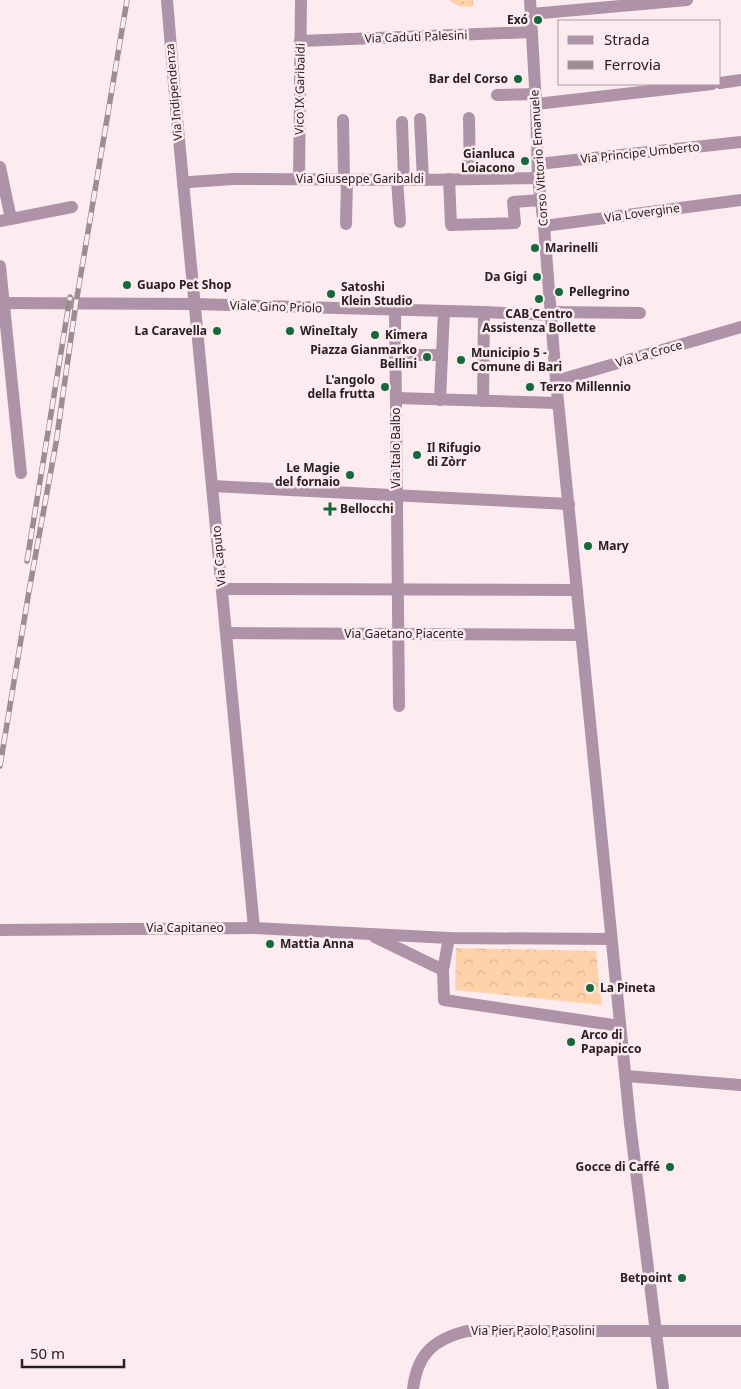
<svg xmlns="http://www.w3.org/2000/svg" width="741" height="1389" font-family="'Noto Sans',sans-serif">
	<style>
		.grass { fill: url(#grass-dots) }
		.park { fill: url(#park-crowns) }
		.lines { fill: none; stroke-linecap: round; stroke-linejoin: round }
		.pedestrian { stroke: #ae93a8; stroke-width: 12 }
		.minor { stroke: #ae93a8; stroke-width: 12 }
		.rail-casing { stroke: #9b8e90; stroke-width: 5.5 }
		.rail { stroke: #fdecef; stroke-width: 4; stroke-dasharray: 11; stroke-linecap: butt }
		.poi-dot { fill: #156a3b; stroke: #fdecef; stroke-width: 2 }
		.labels { text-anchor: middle; stroke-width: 5; stroke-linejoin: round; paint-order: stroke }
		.poi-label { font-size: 12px; font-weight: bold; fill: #282022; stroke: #fdecef; text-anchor: start }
		.street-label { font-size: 12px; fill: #282022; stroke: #fdecef }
	</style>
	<defs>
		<pattern id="grass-dots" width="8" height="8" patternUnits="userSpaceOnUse" patternTransform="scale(1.25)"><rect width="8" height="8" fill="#ffd2aa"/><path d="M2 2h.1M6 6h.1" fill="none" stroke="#dbb492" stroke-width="1.8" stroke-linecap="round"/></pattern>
		<pattern id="park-crowns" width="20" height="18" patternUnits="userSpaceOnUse" patternTransform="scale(1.25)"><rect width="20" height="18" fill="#ffd2aa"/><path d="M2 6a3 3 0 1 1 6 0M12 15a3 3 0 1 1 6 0" fill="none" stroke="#dbb492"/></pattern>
	</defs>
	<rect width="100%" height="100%" fill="#fdecef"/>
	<!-- grass -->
	<path class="grass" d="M449,0H473V7L458,6Z"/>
	<!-- park -->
	<path class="park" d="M456,948L596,951L602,1005L455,990Z"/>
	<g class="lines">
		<!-- pedestrian -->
		<g class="pedestrian">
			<path d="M395,355H442"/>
			<path d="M440,400L444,311"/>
		</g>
		<!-- minor -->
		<g class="minor">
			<path d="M167,0L176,108L254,928"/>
			<path d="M530,0L536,104L538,178L544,226L556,381L630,1123L663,1389"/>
			<path d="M531,14L687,0"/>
			<path d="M300,41L532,32"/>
			<path d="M720,83L741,80"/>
			<path d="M497,95L535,94"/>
			<path d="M536,104L712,84"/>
			<path d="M469,118L470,179"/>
			<path d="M420,119L423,180"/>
			<path d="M343,120L344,179"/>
			<path d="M402,122L404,180"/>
			<path d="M538,164L741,142"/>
			<path d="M0,167L11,219"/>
			<path d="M299,179L301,0"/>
			<path d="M449,179L451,225L515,223L513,202L541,200"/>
			<path d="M397,180L400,222"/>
			<path d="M183,184L190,182L233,179L420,180L538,178"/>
			<path d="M0,221L72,207"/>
			<path d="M346,224L347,179"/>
			<path d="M544,226L741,200"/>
			<path d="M0,266L21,473"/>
			<path d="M0,303L195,304L484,312L551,315"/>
			<path d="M395,310L399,706"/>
			<path d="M551,312L640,313"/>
			<path d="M556,381L741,327"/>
			<path d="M396,398L558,403"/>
			<path d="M483,401L484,312"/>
			<path d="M212,486L569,504"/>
			<path d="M222,589L577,590"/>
			<path d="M226,633L581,635"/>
			<path d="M0,930L254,928L449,938L611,939"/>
			<path d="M375,937L443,970"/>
			<path d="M449,938L443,970L444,1000L620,1026"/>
			<path d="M626,1076L741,1085"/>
			<path d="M413,1389C417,1354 434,1339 467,1331H741"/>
		</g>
		<!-- rail casing -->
		<g class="rail-casing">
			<g id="rail">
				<path d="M27,561L70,297"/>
				<path d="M0,766L29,591L56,443L76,303L127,0"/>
			</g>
		</g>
		<!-- rail -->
		<use href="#rail" class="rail"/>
	</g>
	<!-- markers -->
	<g class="poi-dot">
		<circle cx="538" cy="20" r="5"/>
		<circle cx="518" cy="79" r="5"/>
		<circle cx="525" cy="161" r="5"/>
		<circle cx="535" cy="248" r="5"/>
		<circle cx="537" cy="277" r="5"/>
		<circle cx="127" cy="285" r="5"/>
		<circle cx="559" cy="292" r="5"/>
		<circle cx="331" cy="294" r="5"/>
		<circle cx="539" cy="299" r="5"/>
		<circle cx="217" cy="331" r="5"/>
		<circle cx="290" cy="331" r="5"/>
		<circle cx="375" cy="335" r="5"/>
		<circle cx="427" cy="357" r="5"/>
		<circle cx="461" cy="360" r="5"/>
		<circle cx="385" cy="387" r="5"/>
		<circle cx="530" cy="387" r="5"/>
		<circle cx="417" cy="455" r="5"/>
		<circle cx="350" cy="475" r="5"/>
		<path d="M327.5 501.5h5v5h5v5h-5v5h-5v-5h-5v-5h5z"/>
		<circle cx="588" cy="546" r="5"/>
		<circle cx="270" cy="944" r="5"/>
		<circle cx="590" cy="988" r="5"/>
		<circle cx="571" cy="1042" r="5"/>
		<circle cx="670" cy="1167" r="5"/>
		<circle cx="682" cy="1278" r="5"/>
	</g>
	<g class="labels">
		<!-- poi labels -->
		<g class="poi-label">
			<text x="528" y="24" text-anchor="end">Exó</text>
			<text x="508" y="83" text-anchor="end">Bar del Corso</text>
			<text x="515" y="158" text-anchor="end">Gianluca<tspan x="515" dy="14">Loiacono</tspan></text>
			<text x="545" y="252">Marinelli</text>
			<text x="527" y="281" text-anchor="end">Da Gigi</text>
			<text x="137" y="289">Guapo Pet Shop</text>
			<text x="341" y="291">Satoshi<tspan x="341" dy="14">Klein Studio</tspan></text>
			<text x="569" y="296">Pellegrino</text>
			<text x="539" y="318" text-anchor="middle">CAB Centro<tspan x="539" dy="14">Assistenza Bollette</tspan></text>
			<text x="207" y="335" text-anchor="end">La Caravella</text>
			<text x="300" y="335">WineItaly</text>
			<text x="385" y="339">Kimera</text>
			<text x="417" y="354" text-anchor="end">Piazza Gianmarko<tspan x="417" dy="14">Bellini</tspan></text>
			<text x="471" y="357">Municipio 5 -<tspan x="471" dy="14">Comune di Bari</tspan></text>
			<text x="375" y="384" text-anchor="end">L'angolo<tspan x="375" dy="14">della frutta</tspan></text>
			<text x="540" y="391">Terzo Millennio</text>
			<text x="427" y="452">Il Rifugio<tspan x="427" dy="14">di Zòrr</tspan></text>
			<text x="340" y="472" text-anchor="end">Le Magie<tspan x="340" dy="14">del fornaio</tspan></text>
			<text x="340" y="513">Bellocchi</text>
			<text x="598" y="550">Mary</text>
			<text x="280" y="948">Mattia Anna</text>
			<text x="600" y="992">La Pineta</text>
			<text x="581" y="1039">Arco di<tspan x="581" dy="14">Papapicco</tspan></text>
			<text x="660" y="1171" text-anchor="end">Gocce di Caffé</text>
			<text x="672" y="1282" text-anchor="end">Betpoint</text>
		</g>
		<!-- street labels -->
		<g class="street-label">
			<text transform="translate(416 37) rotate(-2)" y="4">Via Caduti Palesini</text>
			<text transform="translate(300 89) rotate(-89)" y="4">Vico IX Garibaldi</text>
			<text transform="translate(174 92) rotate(-95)" y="4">Via Indipendenza</text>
			<text transform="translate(640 153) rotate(-6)" y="4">Via Principe Umberto</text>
			<text transform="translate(539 158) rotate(-94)" y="4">Corso Vittorio Emanuele</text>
			<text x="360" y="183">Via Giuseppe Garibaldi</text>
			<text transform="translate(642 213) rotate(-8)" y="4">Via Lovergine</text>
			<text transform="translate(276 307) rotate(2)" y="4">Viale Gino Priolo</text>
			<text transform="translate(649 354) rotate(-16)" y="4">Via La Croce</text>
			<text transform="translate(396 448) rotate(-90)" y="4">Via Italo Balbo</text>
			<text transform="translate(219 556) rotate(-95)" y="4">Via Caputo</text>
			<text x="404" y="638">Via Gaetano Piacente</text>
			<text x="185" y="932">Via Capitaneo</text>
			<text x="533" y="1335">Via Pier Paolo Pasolini</text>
		</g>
	</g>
	<!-- legend -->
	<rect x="558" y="20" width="162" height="65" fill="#fdecef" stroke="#a89a9d"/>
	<rect x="568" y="36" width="25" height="8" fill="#ae93a8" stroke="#a89a9d"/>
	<text x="604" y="45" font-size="15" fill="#282022">Strada</text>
	<rect x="568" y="61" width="25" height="8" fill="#9b8e90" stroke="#a89a9d"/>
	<text x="604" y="70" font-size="15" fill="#282022">Ferrovia</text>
	<!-- scale -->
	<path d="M22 1359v8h102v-8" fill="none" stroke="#282022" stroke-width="2.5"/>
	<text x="30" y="1359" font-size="15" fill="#282022" stroke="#fdecef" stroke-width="4" paint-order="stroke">50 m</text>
</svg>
